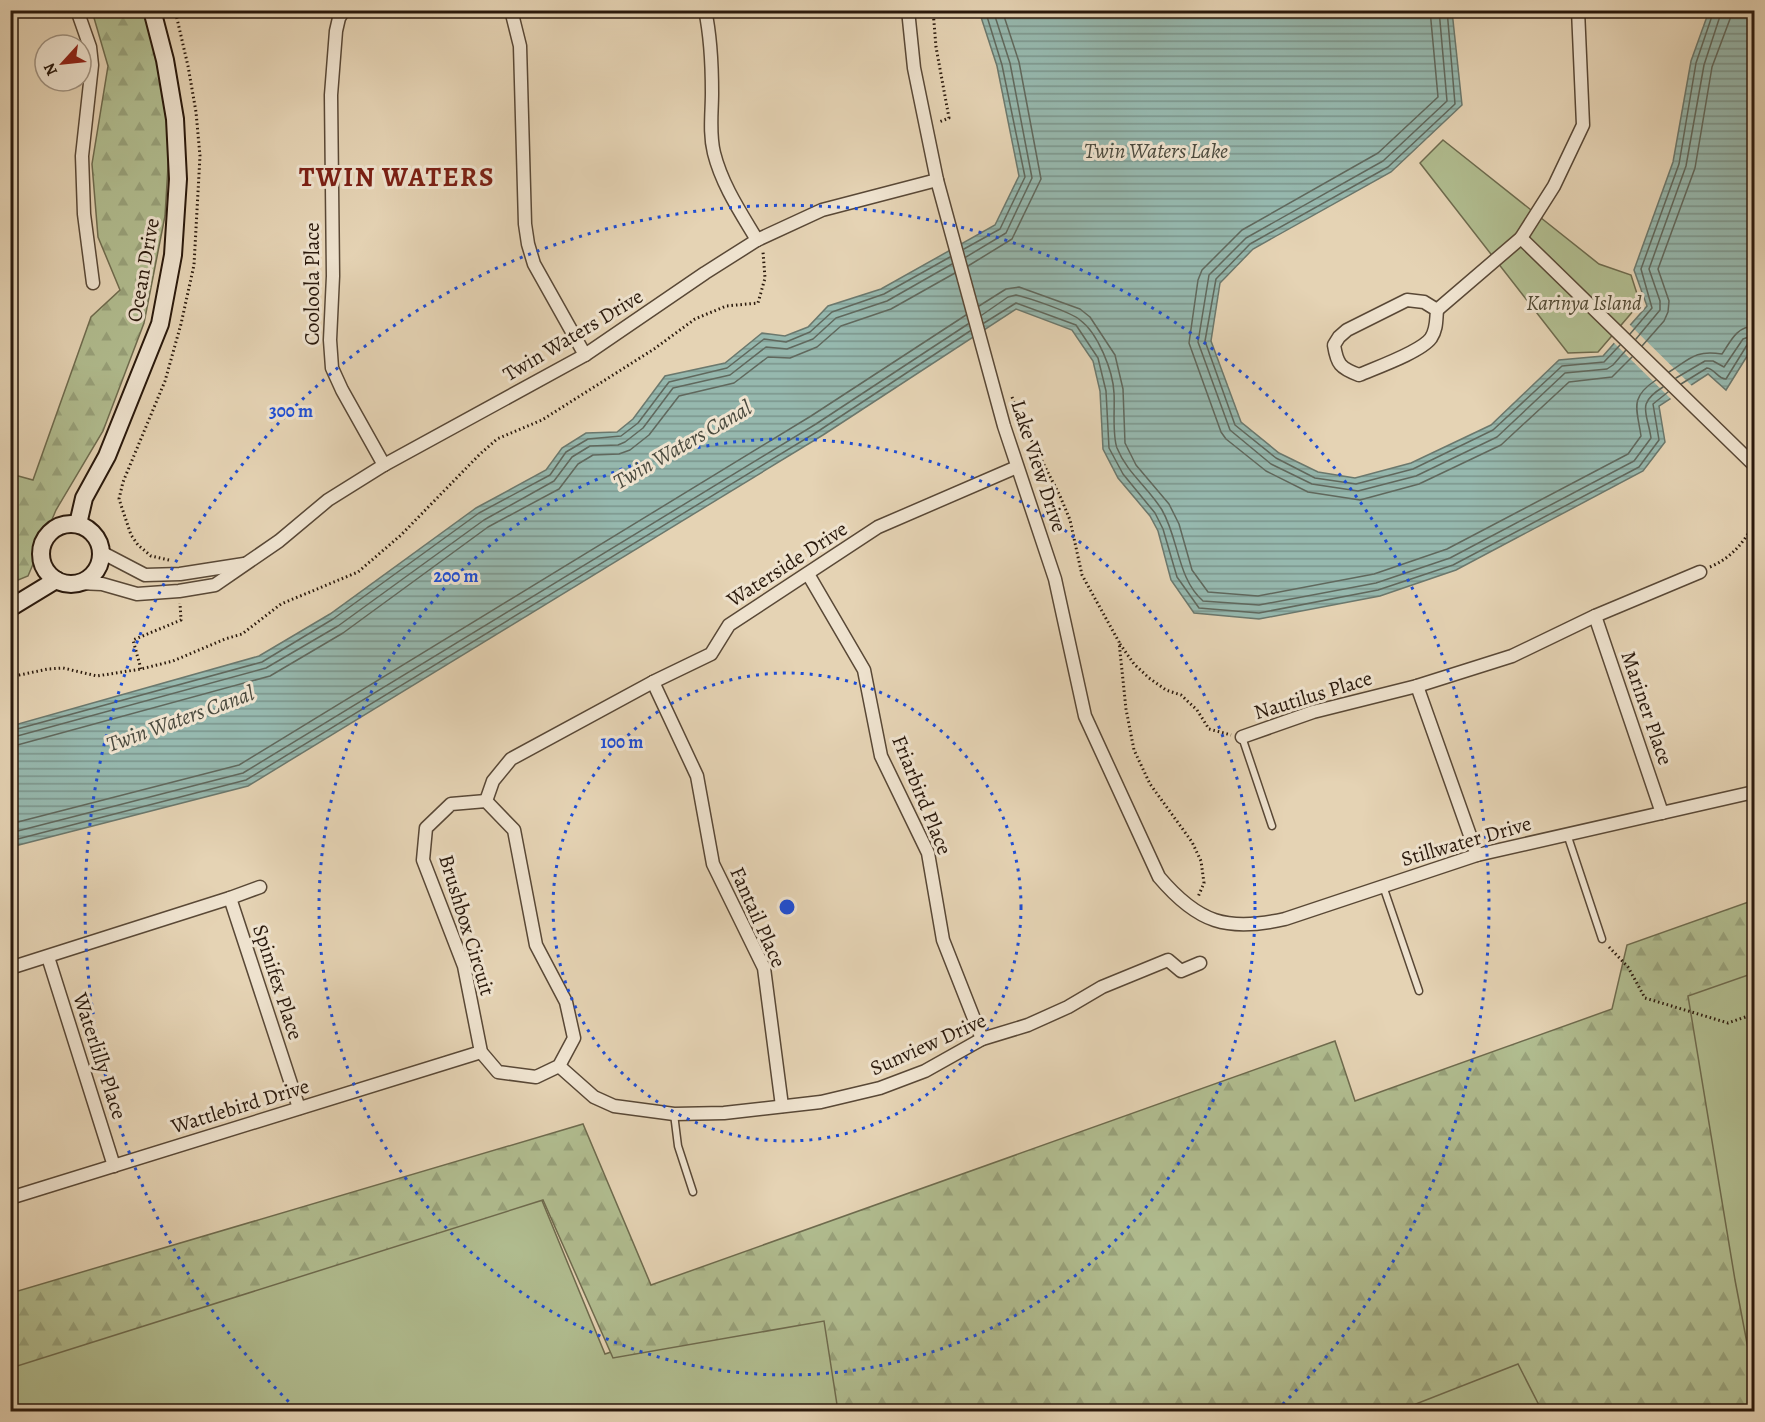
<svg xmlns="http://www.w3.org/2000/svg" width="1765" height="1422" font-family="Alegreya,serif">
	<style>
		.green { fill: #b1bd90; stroke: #6e6b4e; stroke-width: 1.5 }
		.forest { fill: url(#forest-firs); stroke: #6e6b4e; stroke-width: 1.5 }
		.water { fill: url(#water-rules); stroke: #6b786d; stroke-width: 1.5 }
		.pier { fill: #e5d3b4 }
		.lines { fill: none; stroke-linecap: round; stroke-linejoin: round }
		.shore { stroke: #60685d; stroke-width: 1.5 }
		.lane-casing { stroke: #594836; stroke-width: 9 }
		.street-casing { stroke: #594836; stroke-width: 15 }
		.secondary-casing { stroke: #2a190c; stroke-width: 20 }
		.path { stroke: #2a190c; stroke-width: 3; stroke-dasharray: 1.5 3; stroke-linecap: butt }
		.lane { stroke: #eee2ce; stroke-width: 6 }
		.street { stroke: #eee2ce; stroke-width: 12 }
		.secondary { stroke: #eee2ce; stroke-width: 16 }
		.ring { fill: none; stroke: #1d4ed8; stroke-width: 3; stroke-dasharray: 3 6 }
		.labels { text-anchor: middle; stroke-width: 6; stroke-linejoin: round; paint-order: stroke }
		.street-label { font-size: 21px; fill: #2a190c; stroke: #eee2ce }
		.park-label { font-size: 21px; font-style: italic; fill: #524a34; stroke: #eee2ce }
		.water-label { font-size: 22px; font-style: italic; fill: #4a493d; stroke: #eee2ce }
		.district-label { font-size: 27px; font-weight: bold; letter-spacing: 1.5px; fill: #7a1f14; stroke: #eee2ce }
		.centre { fill: #1d4ed8; stroke: #eee2ce; stroke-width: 3 }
		.ring-label { font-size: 18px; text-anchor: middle; font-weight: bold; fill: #1d4ed8; stroke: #eee2ce; stroke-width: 6; stroke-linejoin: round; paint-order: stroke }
	</style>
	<defs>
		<pattern id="forest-firs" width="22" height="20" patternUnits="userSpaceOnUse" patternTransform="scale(1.5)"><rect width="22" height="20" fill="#b1bd90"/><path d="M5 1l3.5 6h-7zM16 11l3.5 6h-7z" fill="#98a27b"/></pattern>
		<pattern id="water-rules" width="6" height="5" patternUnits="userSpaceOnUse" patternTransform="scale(1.5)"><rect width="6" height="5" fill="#96b8ae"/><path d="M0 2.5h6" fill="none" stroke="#7b958c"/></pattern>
	</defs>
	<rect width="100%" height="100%" fill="#e5d3b4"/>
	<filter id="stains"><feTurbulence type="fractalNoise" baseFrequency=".00333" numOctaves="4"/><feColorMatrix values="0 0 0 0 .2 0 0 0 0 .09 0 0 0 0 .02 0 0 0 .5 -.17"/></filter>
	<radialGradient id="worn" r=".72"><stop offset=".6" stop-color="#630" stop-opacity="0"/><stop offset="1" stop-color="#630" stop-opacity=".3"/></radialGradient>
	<!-- green -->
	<g class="green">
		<path d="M1443,140L1599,264L1631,275L1640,303L1598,352L1568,353L1420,163Z"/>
		<path d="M1754,968V1411L11,1412L10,1355L536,1186L605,1354Z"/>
	</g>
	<!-- forest -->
	<g class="forest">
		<path d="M92,11H147L154,32L170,134L165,216L144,323L103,431L56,510L28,576L11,583V474L33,480L91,317L120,290L98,237L92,164L108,66Z"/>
		<path d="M1754,900V973L1688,996L1735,1280L1754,1380V1411H1542L1518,1364L1398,1411H838L824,1321L613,1358L543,1200L11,1368V1293L583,1124L651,1285L1335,1041L1355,1101L1612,1009L1627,945Z"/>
	</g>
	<!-- water -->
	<path class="water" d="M979,11H1452L1462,105L1391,172L1253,249L1220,283L1211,341L1241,422L1279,453L1318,472L1355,478L1411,463L1491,425L1559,360L1603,356L1647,306L1634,270L1673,162L1691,61L1709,11H1754V345L1726,390L1708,374L1659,406L1665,442L1643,471L1456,570L1380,596L1259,619L1194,613L1171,580L1158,531L1150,516L1118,478L1103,449L1100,391L1093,361L1072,330L1016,309L823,435L248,786L11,847V726L259,656L330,614L476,508L546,470L562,448L586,433L617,432L633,419L665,376L725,363L762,333L785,336L808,327L828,306L881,289L995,225L1019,176L997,66Z"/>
	<!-- pier -->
	<path class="pier" d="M1628,323L1693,387L1672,400L1612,341Z"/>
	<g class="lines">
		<!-- shore -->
		<g class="shore">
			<path d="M1430,10L1438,97L1378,153L1242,230L1202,270L1198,280L1189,343L1221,432L1226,439L1266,471L1308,492L1360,500L1419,484L1501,445L1569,382L1612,377L1632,357"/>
			<path d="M1439,10L1447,101L1383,161L1246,238L1209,275L1198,342L1230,430L1271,464L1312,484L1358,491L1416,476L1497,437L1565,373L1607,369L1613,365L1626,350"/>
			<path d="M1447,10L1455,104L1388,167L1250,244L1216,279L1205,341L1235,425L1276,458L1315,478L1356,484L1413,469L1493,430L1562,366L1604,362L1620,345"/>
			<path d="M964,249L1000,229L1025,177L1002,65L985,10"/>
			<path d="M966,257L1006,233L1032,178L1010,63L993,10"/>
			<path d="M968,266L1012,239L1041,179L1019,62L1002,10"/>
			<path d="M979,306L1006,289L1019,287L1080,309L1090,317L1115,355L1123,389L1125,443L1136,465L1169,504L1179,524L1192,570L1208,592L1258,596L1374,574L1447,549L1628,454L1641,436C1637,408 1629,398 1656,380"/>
			<path d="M982,315L1008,297L1016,295C1029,298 1071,312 1080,320C1098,333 1113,371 1114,393C1115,408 1112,434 1117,448C1127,473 1149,488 1162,510C1179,539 1177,578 1203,601L1259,605L1376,583L1450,558L1634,461L1651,438C1647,411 1636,404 1663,387"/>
			<path d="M984,323L1016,303L1076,325L1098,358L1106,391L1109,448L1123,474L1155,513L1163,529L1177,577L1199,608L1259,613L1378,590L1453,565L1639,467L1659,440L1653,404L1668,392"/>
			<path d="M1630,334L1652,308L1641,269L1679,164L1696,63L1714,10"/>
			<path d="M1636,339L1660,310V301L1649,269L1686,166L1704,65L1722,10"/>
			<path d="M1642,346L1664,321L1668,312L1669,301L1658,269L1695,168L1712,67L1730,19L1731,10"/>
			<path d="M1669,372C1691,358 1695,350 1722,354C1731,341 1736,327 1754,326"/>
			<path d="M1676,378L1705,361H1713L1724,367L1743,339L1754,335"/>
			<path d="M1681,384L1707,368C1715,369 1718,379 1726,379L1747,345L1754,343"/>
			<path d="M10,731L262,662L333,619L479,513L550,475L566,452L588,439L621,436L638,423L669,382L727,368L764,339L786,342L810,332L832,312L884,294L950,257"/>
			<path d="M10,738L266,668L338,626L484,520L554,481L572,457L590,446L618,445L625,442L643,428L673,388L730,375L766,347L787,349L813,339L836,318L887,301L952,264"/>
			<path d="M10,747L270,676L343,633L488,527L559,489L578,464L593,455L619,454L630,450L649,435L679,396L734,383L768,357L790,358L817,347L841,326L891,309L955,273"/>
			<path d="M10,824L239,765L811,416L966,315"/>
			<path d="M10,833L243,773L816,424L968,324"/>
			<path d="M10,841L246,780L820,430L970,331"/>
		</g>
		<!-- lane casing -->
		<g class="lane-casing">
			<g id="lane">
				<path d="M328,10L339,18"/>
				<path d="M1242,737L1272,826"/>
				<path d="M1567,834L1602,939"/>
				<path d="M1383,886L1419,991"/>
				<path d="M674,1114L678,1146L693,1192"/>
			</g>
		</g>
		<!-- street casing -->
		<g class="street-casing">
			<g id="street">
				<path d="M77,10L90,47L92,65L82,156L84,214L93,283"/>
				<path d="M344,10L339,18L336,31L331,95L333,276L330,340L332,368L342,390L384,465"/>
				<path d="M511,10L520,46L525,224L528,244L534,264L585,355"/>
				<path d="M705,10C711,38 712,65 712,93C712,113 709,133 714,153C722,185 741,213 757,240"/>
				<path d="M908,10L914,68L937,180L1004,426L1055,579L1085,716L1159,877C1198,923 1227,932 1285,919L1477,855L1754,792"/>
				<path d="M1521,238L1754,465"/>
				<path d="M1407,300L1424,302L1437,310C1436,320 1437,329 1431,338C1421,352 1375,368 1359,375C1340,368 1337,364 1334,345L1339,337L1347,330Z"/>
				<path d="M1437,310L1521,238L1554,186L1583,125L1578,10"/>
				<path d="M101,552L145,575L180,574L244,564"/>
				<path d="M808,574L864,670L881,756L928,853L943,940L982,1039"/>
				<path d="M78,583L102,584L137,594L179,591L215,585L279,541L328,500L384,465L585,355L705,273L757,240L822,210L937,180"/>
				<path d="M1595,616L1662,813"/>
				<path d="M653,682L697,776L713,864L764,968L782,1106"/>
				<path d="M1417,686L1477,855"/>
				<path d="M1242,737L1313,712L1417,686L1512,656L1595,616L1700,572"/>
				<path d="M486,801L514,830L536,945L566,1002L574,1038L559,1066L536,1077L498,1072L481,1052L464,966L423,860L426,828L451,804Z"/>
				<path d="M486,801L493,781L511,759L653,682L711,654L729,625L878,527L1017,467"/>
				<path d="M260,887L230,898L299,1108"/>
				<path d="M48,957L114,1166"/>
				<path d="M10,968L230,898"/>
				<path d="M559,1066L594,1097L614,1106L674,1114L724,1113L821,1102L880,1088L925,1071L982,1039L1028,1025L1068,1007L1102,987L1168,960L1181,971L1200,963"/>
				<path d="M10,1198L481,1052"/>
			</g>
		</g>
		<!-- secondary casing -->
		<g class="secondary-casing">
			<g id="secondary">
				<circle cx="71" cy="554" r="30"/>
				<path d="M78,524L84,498L107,456L160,324L173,255L178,179L175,119L165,60L152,10"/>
				<path d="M10,608L56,580"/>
			</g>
		</g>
		<!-- path -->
		<g class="path">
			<path d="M933,10L936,47L949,118L939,122"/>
			<path d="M1012,397L1021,420"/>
			<path d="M1017,421L1021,420L1060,496L1070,520L1082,575L1119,642L1126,709L1134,750L1150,784L1192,842L1201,861L1204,883L1198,897"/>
			<path d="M169,560L151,556L138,545L131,535L119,499L123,482L165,381L181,324L194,265L200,156L196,112L188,66L175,10"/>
			<path d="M1710,567C1731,558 1744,543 1754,523"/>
			<path d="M1120,644L1134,664L1149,678L1166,690L1181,695L1197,710L1209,729L1231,735"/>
			<path d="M141,669L133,640L181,620L180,603"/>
			<path d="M10,677L48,669L63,668L97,676L141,669L173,661L225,639L242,634L281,604L358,572L401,535L480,454L497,439L542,420L654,349L695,319L726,306L758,303L765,278L763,252"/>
			<path d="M1609,947L1628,967L1645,998L1728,1023L1754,1014"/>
		</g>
		<!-- lane -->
		<use href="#lane" class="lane"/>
		<!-- street -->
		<use href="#street" class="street"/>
		<!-- secondary -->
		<use href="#secondary" class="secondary"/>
	</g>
	<!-- distance rings -->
	<g class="ring">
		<circle cx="787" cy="907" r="234"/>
		<circle cx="787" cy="907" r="468"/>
		<path d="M295 1408A702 702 0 1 1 1279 1408"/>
	</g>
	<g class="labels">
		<!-- street labels -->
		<g class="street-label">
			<text transform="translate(143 270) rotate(-80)" y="7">Ocean Drive</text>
			<text transform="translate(312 284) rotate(-90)" y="7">Cooloola Place</text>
			<text transform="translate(573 335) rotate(-31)" y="7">Twin Waters Drive</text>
			<text transform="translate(1039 466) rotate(72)" y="7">Lake View Drive</text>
			<text transform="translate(787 564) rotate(-33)" y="7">Waterside Drive</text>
			<text transform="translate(1313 695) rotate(-17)" y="7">Nautilus Place</text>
			<text transform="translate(1647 708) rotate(71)" y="7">Mariner Place</text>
			<text transform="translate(922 795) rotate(68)" y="7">Friarbird Place</text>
			<text transform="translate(1466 841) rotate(-16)" y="7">Stillwater Drive</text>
			<text transform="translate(758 917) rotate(66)" y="7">Fantail Place</text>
			<text transform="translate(467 925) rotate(73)" y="7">Brushbox Circuit</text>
			<text transform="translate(278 982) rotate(72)" y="7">Spinifex Place</text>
			<text transform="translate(928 1044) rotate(-24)" y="7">Sunview Drive</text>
			<text transform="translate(100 1056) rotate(72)" y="7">Waterlilly Place</text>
			<text transform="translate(240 1106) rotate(-17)" y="7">Wattlebird Drive</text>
		</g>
		<!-- park labels -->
		<g class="park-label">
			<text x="1584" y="310">Karinya Island</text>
		</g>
		<!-- water labels -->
		<g class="water-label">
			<text x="1156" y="158">Twin Waters Lake</text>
			<text transform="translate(682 444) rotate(-30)" y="8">Twin Waters Canal</text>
			<text transform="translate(180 718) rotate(-20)" y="8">Twin Waters Canal</text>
		</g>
		<!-- district labels -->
		<g class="district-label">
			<text x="397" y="186">TWIN WATERS</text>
		</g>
	</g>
	<circle cx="787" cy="907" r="9" class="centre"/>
	<g class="ring-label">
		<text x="291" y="417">300 m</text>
		<text x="456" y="582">200 m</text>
		<text x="622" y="748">100 m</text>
	</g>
	<!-- margin -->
	<rect width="1765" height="1422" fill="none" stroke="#e5d3b4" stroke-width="36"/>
	<rect x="12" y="12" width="1741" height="1398" fill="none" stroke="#2a190c" stroke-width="3"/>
	<rect x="18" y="18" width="1729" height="1386" fill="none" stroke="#2a190c" stroke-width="1.5"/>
	<!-- north arrow -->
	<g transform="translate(63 63) rotate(243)"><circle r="28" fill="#eee2ce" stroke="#a09280" stroke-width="1.5"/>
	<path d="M0-4.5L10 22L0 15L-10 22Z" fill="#8f2418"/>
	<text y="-9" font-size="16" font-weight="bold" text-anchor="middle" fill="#2a190c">N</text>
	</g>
	<rect width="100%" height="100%" filter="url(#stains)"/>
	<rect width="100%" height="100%" fill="url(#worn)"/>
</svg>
